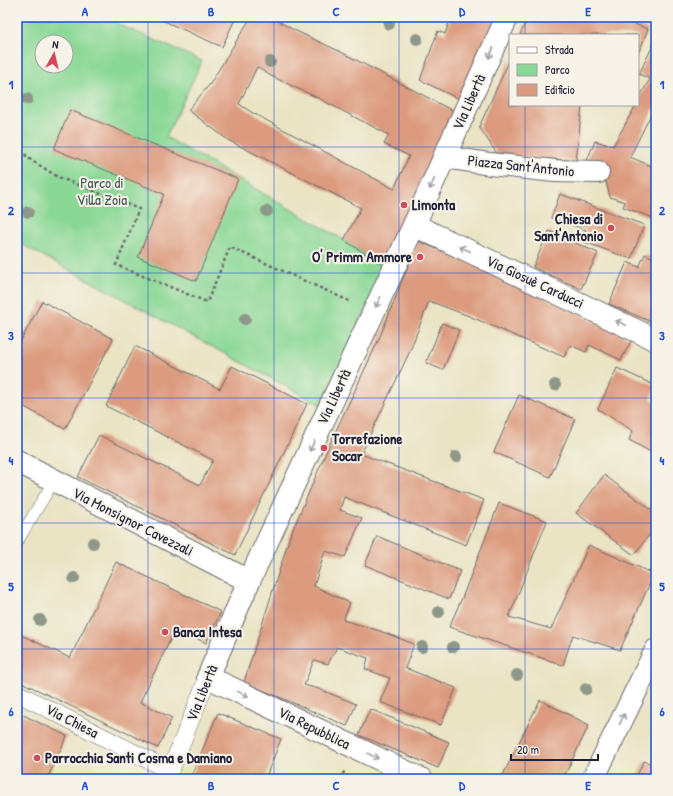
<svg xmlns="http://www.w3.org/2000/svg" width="673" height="796" font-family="'Patrick Hand',sans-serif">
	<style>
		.green { fill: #8bd896; stroke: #567d68; fill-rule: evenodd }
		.building { fill: #dc9b7f; fill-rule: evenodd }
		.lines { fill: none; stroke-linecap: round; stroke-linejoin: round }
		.service-casing { stroke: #68666b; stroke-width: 12 }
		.pedestrian-casing { stroke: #68666b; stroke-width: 18 }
		.minor-casing { stroke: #68666b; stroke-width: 24 }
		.path { stroke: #68666b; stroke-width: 2.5; stroke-dasharray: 3 3; stroke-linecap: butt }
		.service { stroke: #fff; stroke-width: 11 }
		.pedestrian { stroke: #fff; stroke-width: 17 }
		.minor { stroke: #fff; stroke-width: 22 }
		.tree { fill: #8e9888 }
		.oneway { stroke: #9c9ca7 }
		.grid { fill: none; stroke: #1d4ed8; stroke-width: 1; stroke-opacity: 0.55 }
		.poi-dot { fill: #d1495b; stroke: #f7f3e8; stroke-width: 1.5 }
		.labels { text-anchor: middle; stroke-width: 4; stroke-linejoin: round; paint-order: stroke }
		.street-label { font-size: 15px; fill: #22223b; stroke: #f7f3e8 }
		.park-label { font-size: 15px; fill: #425956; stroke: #f7f3e8 }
		.poi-label { font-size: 15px; font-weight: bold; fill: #22223b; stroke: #f7f3e8; text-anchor: start }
		.neatline { fill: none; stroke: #1d4ed8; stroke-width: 1.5 }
		.grid-label { font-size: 13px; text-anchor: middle; font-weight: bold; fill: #1d4ed8 }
	</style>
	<rect width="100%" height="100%" fill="#f7f3e8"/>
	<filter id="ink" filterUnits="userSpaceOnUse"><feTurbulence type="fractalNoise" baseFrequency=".025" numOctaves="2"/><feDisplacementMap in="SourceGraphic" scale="8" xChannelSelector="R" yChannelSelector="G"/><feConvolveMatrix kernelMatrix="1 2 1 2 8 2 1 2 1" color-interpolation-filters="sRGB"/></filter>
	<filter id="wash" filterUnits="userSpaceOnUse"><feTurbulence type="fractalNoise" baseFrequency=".012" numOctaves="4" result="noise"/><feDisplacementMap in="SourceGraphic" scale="16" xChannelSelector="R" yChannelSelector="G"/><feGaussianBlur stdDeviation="0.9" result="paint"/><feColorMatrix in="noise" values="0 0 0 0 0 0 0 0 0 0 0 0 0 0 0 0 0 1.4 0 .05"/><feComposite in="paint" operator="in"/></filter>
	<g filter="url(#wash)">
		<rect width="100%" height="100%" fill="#eae4c5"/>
		<!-- green -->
		<path class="green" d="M17,17H102L202,61L166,137L344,240L386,267L321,405L17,242ZM42,42H66V66H42Z"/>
		<g id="blocks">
			<!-- building -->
			<g class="building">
				<path d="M155,17H236L222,47Z"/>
				<path d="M251,17H271L294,30L341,52L457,113L386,267L344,240L361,208L228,140L188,110L210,84ZM257,67L271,76L318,98L389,135L384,144L409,156L394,189L251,112L239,104Z"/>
				<path d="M451,17H498L463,101L420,80L438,31L445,34Z"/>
				<path d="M528,17H615L648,29L638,54V35H520Z"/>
				<path d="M656,39V104L630,157L656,168V219L623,207L625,202L610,197L602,166L586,163L595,141L613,146L636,105H638V100L650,79L639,74Z"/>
				<path d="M510,59V105H582L576,161L498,155L479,127Z"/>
				<path d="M70,110L238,179L196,281L138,257L164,194L54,149Z"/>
				<path d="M560,194L644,225L631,259L582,241L586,230L551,218Z"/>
				<path d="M549,231L598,253L581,289L533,267Z"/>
				<path d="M418,241L489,271L632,339L621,360L589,345L586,352L570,345L564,357L469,316L429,301L410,351L361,454L484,500L466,545L344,497L340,510L362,518L345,557L325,551L314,586L350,603L343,620L380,631L414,644L405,668L456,688L441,725L380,702L390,678L365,669L368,658L337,647L328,664L314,660L304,685L319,689L356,704L347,726L244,682L290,536L331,441L379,339Z"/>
				<path d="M645,254L656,259V324L609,304L627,262L639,267Z"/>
				<path d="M42,301L113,339L65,429L17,403V348Z"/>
				<path d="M442,323L459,330L443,370L426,363Z"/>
				<path d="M135,346L220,389L232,366L307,404L235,555L78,477L99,435L200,485L213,460L106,406Z"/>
				<path d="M617,368L656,386L651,399L656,402V455L629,440L633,431L598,409Z"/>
				<path d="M519,395L575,419L550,477L494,452Z"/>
				<path d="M604,475L656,513V539L649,535L634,555L576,513Z"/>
				<path d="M499,503L547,521L509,617L551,629L589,545L654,574L620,650L573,635L563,665L449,627L462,598Z"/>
				<path d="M377,536L460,571L449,599L365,565Z"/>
				<path d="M116,562L221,612L206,643L176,628L140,702L172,718L158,748L17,680V633L70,658Z"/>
				<path d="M540,700L589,725L563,779H501Z"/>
				<path d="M370,709L449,742L438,768L359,735Z"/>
				<path d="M17,712L67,736L47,779H17Z"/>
				<path d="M218,713L281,739L265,779H190Z"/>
				<path d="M656,758V779H635L644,761L653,764Z"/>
			</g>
		</g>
	</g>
	<g filter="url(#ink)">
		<use href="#blocks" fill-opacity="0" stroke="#68666b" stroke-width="1"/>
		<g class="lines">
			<!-- service casing -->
			<g class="service-casing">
				<path id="service" d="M17,542L54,481"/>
			</g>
			<!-- pedestrian casing -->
			<g class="pedestrian-casing">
				<g id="pedestrian">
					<path d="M17,693L170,771"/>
					<path d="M167,779L208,677"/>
				</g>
			</g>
			<!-- minor casing -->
			<g class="minor-casing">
				<g id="minor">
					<path d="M444,157L490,164L555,171L598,172"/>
					<path d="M414,225L656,340"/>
					<path d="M17,461L249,581"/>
					<path d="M421,779L208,677L249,581L414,225L507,17"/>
					<path d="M593,779L656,650"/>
				</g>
			</g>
			<!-- path -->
			<g class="path">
				<path d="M17,145L28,158L58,177L139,209L116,265L207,302L230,247L349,301"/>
				<path d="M339,779L345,771"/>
			</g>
			<!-- service -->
			<use href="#service" class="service"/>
			<!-- pedestrian -->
			<use href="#pedestrian" class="pedestrian"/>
			<!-- minor -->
			<use href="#minor" class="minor"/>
		</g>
		<!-- trees -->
		<g class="tree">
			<circle cx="389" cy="24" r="6"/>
			<circle cx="417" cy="39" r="6"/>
			<circle cx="270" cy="62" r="6"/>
			<circle cx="27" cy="99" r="6"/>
			<circle cx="267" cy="211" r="6"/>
			<circle cx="28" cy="212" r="6"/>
			<circle cx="245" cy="319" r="6"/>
			<circle cx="555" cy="385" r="6"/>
			<circle cx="456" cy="457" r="6"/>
			<circle cx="93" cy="543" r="6"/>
			<circle cx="74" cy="578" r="6"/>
			<circle cx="439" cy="612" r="6"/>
			<circle cx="40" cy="620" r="6"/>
			<circle cx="422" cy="647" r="6"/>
			<circle cx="453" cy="647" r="6"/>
			<circle cx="517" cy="675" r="6"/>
			<circle cx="586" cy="689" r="6"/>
		</g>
		<!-- one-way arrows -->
		<defs><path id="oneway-shaft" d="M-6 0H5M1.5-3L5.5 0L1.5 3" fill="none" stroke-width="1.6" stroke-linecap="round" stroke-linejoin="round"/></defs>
		<g class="oneway">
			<use href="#oneway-shaft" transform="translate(491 53) rotate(114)"/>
			<use href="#oneway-shaft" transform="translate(432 184) rotate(114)"/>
			<use href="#oneway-shaft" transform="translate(465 249) rotate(-155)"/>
			<use href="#oneway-shaft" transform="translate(378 302) rotate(115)"/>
			<use href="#oneway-shaft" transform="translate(621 323) rotate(-155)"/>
			<use href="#oneway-shaft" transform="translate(312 446) rotate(115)"/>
			<use href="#oneway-shaft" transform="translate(243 694) rotate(26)"/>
			<use href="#oneway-shaft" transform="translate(622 719) rotate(-64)"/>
			<use href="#oneway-shaft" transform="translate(373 756) rotate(26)"/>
		</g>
	</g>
	<!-- grid -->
	<path class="grid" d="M148,17V779M274,17V779M399,17V779M525,17V35M525,105V779M17,147H656M17,273H656M17,398H656M17,523H656M17,649H656"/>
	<!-- markers -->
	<g class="poi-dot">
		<circle cx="404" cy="205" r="4"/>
		<circle cx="611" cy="228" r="4"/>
		<circle cx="420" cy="257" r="4"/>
		<circle cx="324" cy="448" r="4"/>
		<circle cx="165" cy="632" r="4"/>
		<circle cx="37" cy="758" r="4"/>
	</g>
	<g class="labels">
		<!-- street labels -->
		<g class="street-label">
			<text transform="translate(469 102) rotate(-66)" y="5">Via Libertà</text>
			<text transform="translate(521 166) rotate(6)" y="5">Piazza Sant'Antonio</text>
			<text transform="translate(535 282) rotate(25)" y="5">Via Giosuè Carducci</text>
			<text transform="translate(334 397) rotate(-65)" y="5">Via Libertà</text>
			<text transform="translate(133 522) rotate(27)" y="5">Via Monsignor Cavezzali</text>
			<text transform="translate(202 693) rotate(-68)" y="5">Via Libertà</text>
			<text transform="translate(72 721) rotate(27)" y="5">Via Chiesa</text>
			<text transform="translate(314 728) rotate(26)" y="5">Via Repubblica</text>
		</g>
		<!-- park labels -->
		<g class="park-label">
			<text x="102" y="188">Parco di<tspan x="102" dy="17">Villa Zoia</tspan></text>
		</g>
		<!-- poi labels -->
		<g class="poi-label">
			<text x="412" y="210">Limonta</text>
			<text x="603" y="224" text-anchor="end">Chiesa di<tspan x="603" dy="17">Sant'Antonio</tspan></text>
			<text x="412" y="262" text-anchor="end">O' Primm Ammore</text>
			<text x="332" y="444">Torrefazione<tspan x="332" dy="17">Socar</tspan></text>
			<text x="173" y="637">Banca Intesa</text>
			<text x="45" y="763">Parrocchia Santi Cosma e Damiano</text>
		</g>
	</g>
	<!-- margin -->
	<rect width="673" height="796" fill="none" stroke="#f7f3e8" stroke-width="44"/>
	<!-- legend -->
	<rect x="509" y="34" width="130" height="72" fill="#f7f3e8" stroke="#a29fa3"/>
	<rect x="517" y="47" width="20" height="6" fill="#ffffff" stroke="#a29fa3"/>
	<text x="545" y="54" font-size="12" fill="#22223b">Strada</text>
	<rect x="517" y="64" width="20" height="12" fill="#8bd896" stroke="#a29fa3"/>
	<text x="545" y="74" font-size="12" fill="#22223b">Parco</text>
	<rect x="517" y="84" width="20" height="12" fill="#dc9b7f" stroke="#a29fa3"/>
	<text x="545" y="94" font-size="12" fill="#22223b">Edificio</text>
	<!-- north arrow -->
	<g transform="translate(54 54) rotate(8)"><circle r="19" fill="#f7f3e8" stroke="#a29fa3"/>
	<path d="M0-3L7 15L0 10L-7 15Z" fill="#d1495b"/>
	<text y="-6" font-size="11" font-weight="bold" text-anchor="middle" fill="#22223b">N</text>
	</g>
	<!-- scale -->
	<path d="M511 754v6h87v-6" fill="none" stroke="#22223b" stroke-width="2"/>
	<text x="517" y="754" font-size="12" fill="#22223b" stroke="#f7f3e8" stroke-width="3" paint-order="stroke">20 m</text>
	<rect x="22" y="22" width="629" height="752" class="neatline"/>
	<g class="grid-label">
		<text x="85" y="16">A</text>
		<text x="211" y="16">B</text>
		<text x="336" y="16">C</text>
		<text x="462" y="16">D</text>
		<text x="588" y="16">E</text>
		<text x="11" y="89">1</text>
		<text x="662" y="89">1</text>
		<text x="11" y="215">2</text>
		<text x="662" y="215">2</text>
		<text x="11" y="340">3</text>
		<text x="662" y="340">3</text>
		<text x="11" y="465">4</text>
		<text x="662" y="465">4</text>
		<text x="11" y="591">5</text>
		<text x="662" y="591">5</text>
		<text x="11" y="716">6</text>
		<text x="662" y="716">6</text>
		<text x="85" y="790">A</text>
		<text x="211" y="790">B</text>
		<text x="336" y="790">C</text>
		<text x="462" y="790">D</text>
		<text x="588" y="790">E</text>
	</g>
</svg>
